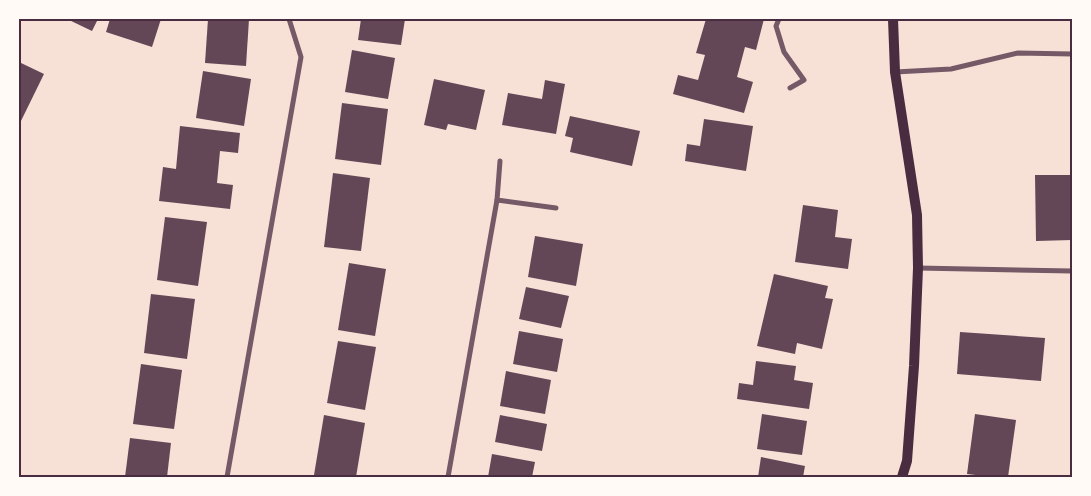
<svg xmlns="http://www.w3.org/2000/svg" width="1091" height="496" font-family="'Sofia Sans Condensed',sans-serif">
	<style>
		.building { fill: #644757 }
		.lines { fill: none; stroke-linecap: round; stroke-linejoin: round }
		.minor { stroke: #755966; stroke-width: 5 }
		.secondary { stroke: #4a2c40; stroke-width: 10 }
		.neatline { fill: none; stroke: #4a2c40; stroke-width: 2 }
	</style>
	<rect width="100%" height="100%" fill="#f7e1d7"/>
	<!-- building -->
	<g class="building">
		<path d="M67,19H98L92,31Z"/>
		<path d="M110,19H161L152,47L106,32Z"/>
		<path d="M208,19H249L246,66L205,63Z"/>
		<path d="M361,19H405L401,45L358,40Z"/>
		<path d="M706,19H764L756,50L745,47L737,77L753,82L744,113L673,94L678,75L698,80L705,55L696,53Z"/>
		<path d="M352,50L395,58L388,99L345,92Z"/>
		<path d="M19,62L44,74L19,125Z"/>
		<path d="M203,71L251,79L244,126L196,118Z"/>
		<path d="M434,79L485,90L476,130L448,124L446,130L424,125Z"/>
		<path d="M545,80L565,84L556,134L502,125L508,93L542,99Z"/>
		<path d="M342,103L388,109L381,165L335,159Z"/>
		<path d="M570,116L640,131L632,166L570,152L573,138L565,136Z"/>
		<path d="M704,119L753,126L746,171L685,161L687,144L700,146Z"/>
		<path d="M180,126L240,133L238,153L220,151L217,183L233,185L230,209L159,201L163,167L176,169Z"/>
		<path d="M333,173L370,178L361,251L324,247Z"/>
		<path d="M1035,175H1072V240L1036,241Z"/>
		<path d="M803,205L838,210L835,237L852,239L848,269L795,262Z"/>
		<path d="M165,217L207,222L198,286L157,280Z"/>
		<path d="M535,236L583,244L576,286L528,277Z"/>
		<path d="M349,263L386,269L375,336L338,330Z"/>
		<path d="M774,274L828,286L825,298L833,299L822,349L797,343L795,354L757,346Z"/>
		<path d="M526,287L569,296L561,328L519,319Z"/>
		<path d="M151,294L195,299L187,359L144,353Z"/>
		<path d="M519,331L563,339L557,372L513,364Z"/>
		<path d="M960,332L1045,338L1041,381L957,374Z"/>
		<path d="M338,341L376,347L365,410L327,403Z"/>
		<path d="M756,361L796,366L794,380L813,383L809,409L737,399L739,383L753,385Z"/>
		<path d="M141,364L182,370L174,429L133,424Z"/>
		<path d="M506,371L551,380L545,414L500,406Z"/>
		<path d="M762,414L807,421L802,455L757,449Z"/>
		<path d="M975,414L1016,420L1008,477H993L967,474Z"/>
		<path d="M324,415L365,423L356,477H326L314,475Z"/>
		<path d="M500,415L547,424L542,451L495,442Z"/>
		<path d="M130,438L171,443L167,477H125Z"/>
		<path d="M492,454L535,462L532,477H488Z"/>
		<path d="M761,457L805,466L803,477H758Z"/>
	</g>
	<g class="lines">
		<!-- minor -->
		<g class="minor">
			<path d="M779,19L776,26L784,52L804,80L790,88"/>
			<path d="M895,72L951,69L1018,53L1072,54"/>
			<path d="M500,161L497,200L556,208"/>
			<path d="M918,268L1072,271"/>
			<path d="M227,477L301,57L289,19"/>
			<path d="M448,477L497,200"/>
		</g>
		<!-- secondary -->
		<path class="secondary" d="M893,19L895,72L917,215L918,268L914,366L907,461L902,477"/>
	</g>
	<!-- border -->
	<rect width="1091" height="496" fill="none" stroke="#fffaf5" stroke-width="40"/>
	<rect x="20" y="20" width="1051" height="456" class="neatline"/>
</svg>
